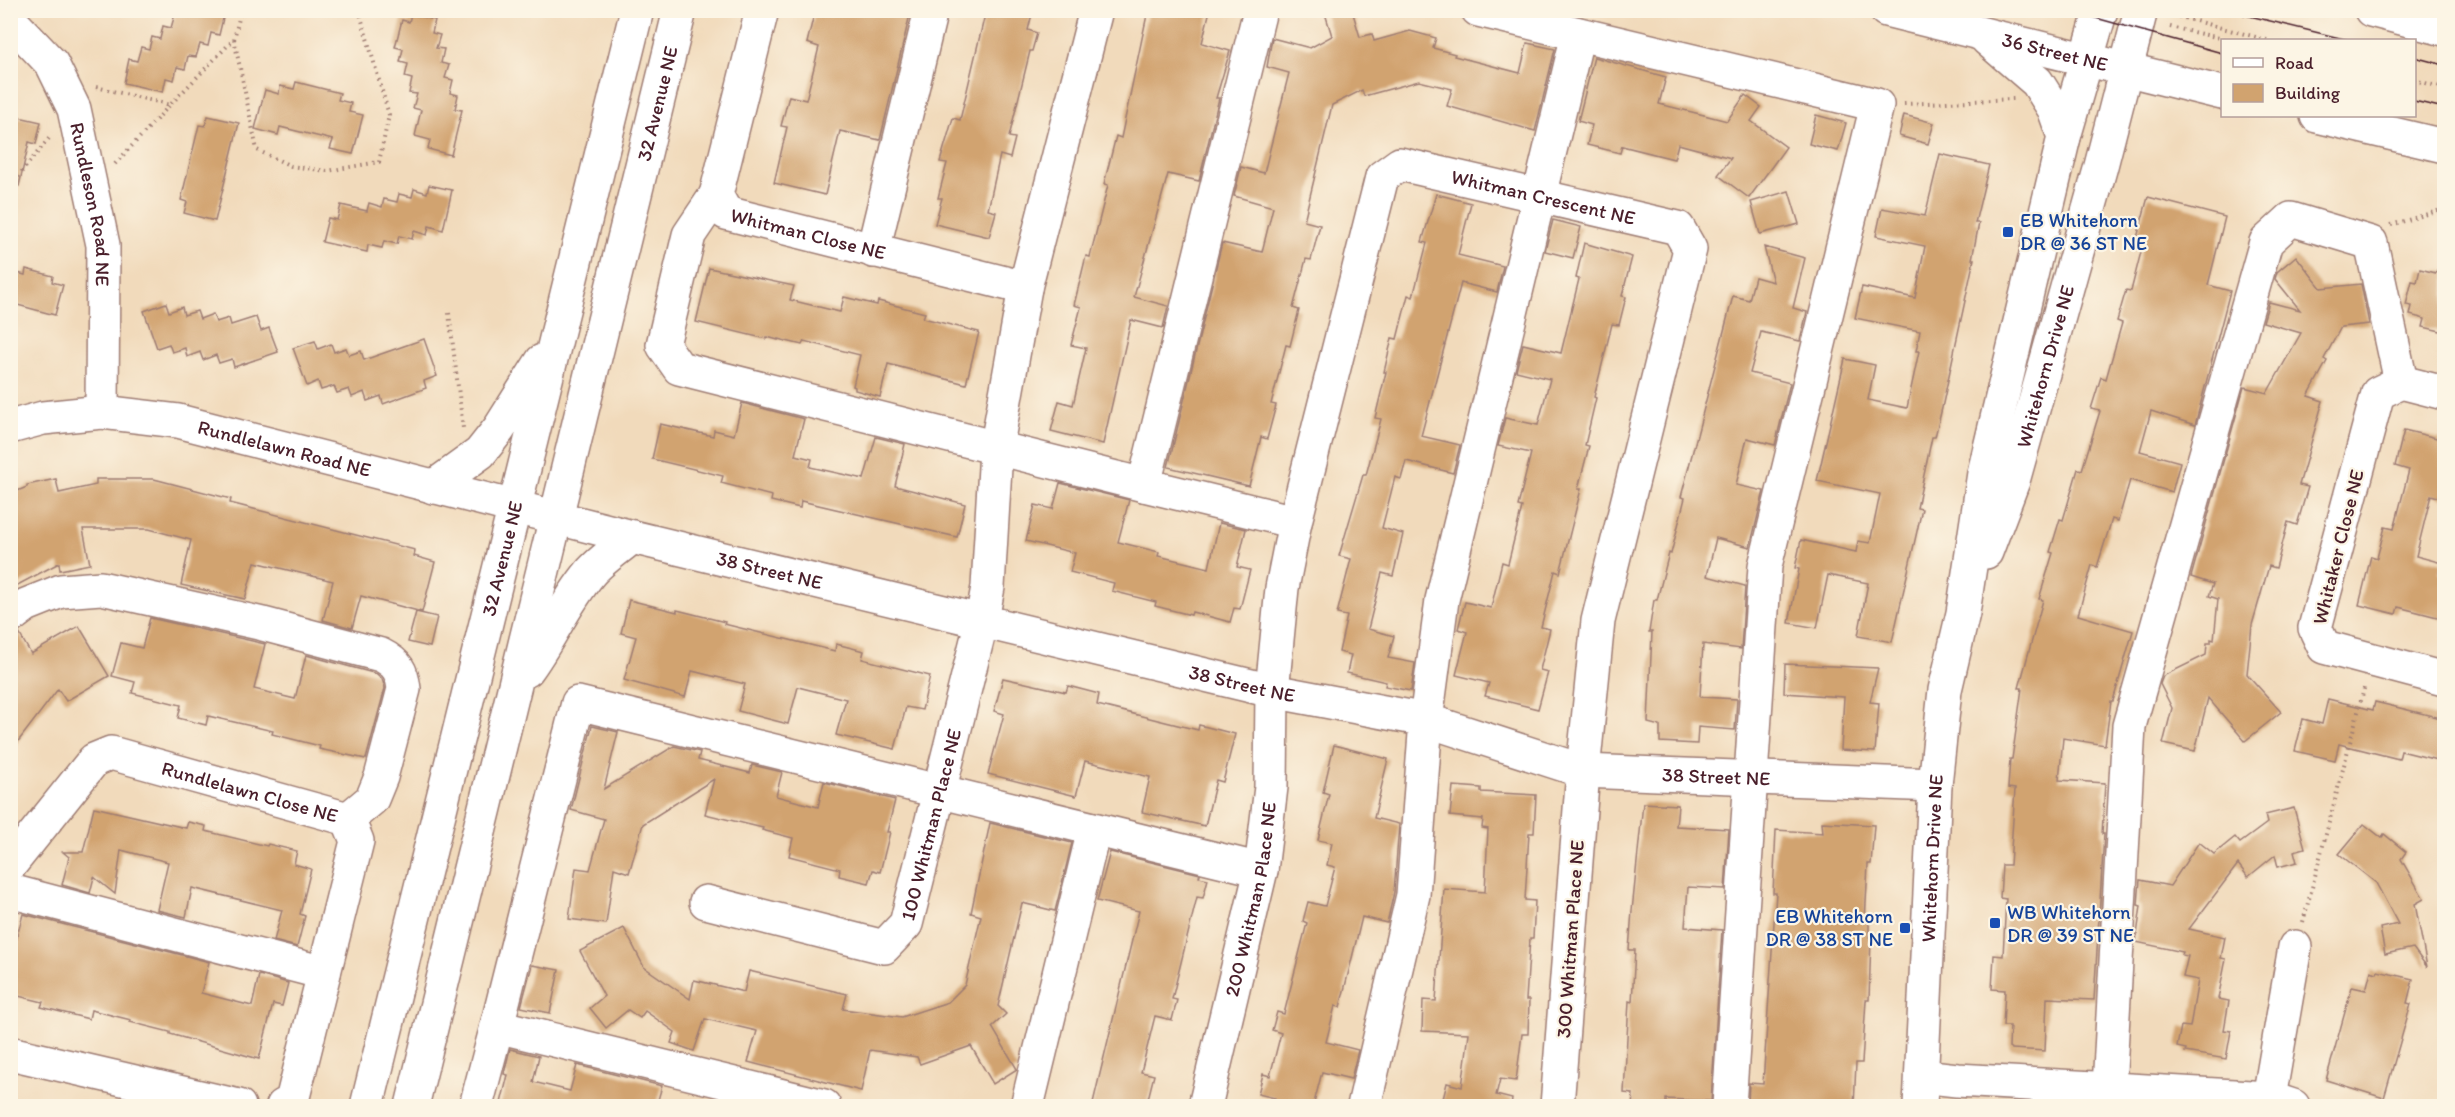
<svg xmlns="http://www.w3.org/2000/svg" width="2455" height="1117" font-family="Itim,sans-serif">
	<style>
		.building { fill: #d1a36f }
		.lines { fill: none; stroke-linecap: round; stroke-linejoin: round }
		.minor-casing { stroke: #9e7c73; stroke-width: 36 }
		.major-casing { stroke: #9e7c73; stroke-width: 36 }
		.path { stroke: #9e7c73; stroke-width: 4; stroke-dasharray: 1.5 4.5; stroke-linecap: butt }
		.minor { stroke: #fff; stroke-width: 33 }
		.major { stroke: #fff; stroke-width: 33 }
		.tram { stroke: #4a1f2b; stroke-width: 1.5 }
		.transit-dot { fill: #1a4fb4; stroke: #fcf5e5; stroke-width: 2 }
		.labels { text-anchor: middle; stroke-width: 4.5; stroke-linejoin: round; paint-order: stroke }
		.street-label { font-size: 20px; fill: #4a1f2b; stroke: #fcf5e5 }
		.transit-label { font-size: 20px; fill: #164399; stroke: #fcf5e5; text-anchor: start }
	</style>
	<rect width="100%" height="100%" fill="#fcf5e5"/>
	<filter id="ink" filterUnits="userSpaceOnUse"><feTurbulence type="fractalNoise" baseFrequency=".0167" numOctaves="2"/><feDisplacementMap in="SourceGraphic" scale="12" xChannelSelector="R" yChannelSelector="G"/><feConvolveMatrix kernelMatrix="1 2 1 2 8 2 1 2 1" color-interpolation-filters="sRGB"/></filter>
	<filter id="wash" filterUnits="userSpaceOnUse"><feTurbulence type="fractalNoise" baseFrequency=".008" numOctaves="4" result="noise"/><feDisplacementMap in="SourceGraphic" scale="24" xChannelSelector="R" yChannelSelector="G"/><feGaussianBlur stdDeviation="1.35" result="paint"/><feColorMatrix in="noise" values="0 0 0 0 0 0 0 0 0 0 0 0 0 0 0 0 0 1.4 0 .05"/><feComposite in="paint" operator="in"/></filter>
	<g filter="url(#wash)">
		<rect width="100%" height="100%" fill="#f1dabb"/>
		<g id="blocks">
			<!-- building -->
			<g class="building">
				<path d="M184,10H225L219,35L211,33L208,46L200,44L196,57L188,56L185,69L177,67L174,80L166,78L163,92L124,83L129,59L137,61L141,47L149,49L152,37L160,39L163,26L171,28L175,14L182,15Z"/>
				<path d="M815,10H911L880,140L840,131L825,195L774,183L787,127L781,126L789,96L806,100L819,47L807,43Z"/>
				<path d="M986,10H1033L1028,30L1037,33L1032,51H1030L1009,137L1015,138L1010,158L1000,155L988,210L996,212L989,237L935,224L942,198H938L947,163L940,162L953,118L960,120Z"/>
				<path d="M1148,10H1210L1202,43L1230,51L1216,98H1219L1199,181L1168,174L1134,297L1168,306L1163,328L1131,320L1103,444L1051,431L1059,401L1073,405L1086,348L1071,345L1081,307L1074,305L1086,256L1090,257L1108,185L1104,184L1116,136L1121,138Z"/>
				<path d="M1324,10H1352L1360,37L1372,34L1374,41L1410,31L1436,38L1433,48L1455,54L1454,56L1520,73L1527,43L1555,49L1535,131L1447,106L1452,89L1419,81L1364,96L1362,90L1332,105L1304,221L1320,225L1311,260L1306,259L1293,308L1299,310L1290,346L1286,345L1271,404L1276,405L1267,439L1261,437L1249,486L1168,467L1222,243L1262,252L1273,207L1234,196L1241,167L1264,173L1289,73L1267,67L1272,38L1310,48L1332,36Z"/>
				<path d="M411,14L435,20L432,33L440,35L436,48L444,49L441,63L449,65L445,78L453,80L450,93L458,95L455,109L462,110L451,155L428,149L430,140L415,136L421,110L413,108L417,94L409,93L412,79L405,77L408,64L400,62L403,49L395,47L402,20L409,22Z"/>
				<path d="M1594,57L1666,77L1659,104L1704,115L1727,121L1745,95L1761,107L1751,121L1786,147L1749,198L1718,175L1731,158L1678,144L1674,159L1622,146L1620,153L1587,145L1592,125L1578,121Z"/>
				<path d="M296,82L340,93L338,100L351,103L349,112L363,115L353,154L330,149L333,140L280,127L278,135L255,129L265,90L279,94L280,86L294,89Z"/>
				<path d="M10,115L41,122L36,144L29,142L19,186L10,185Z"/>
				<path d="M1816,115L1846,123L1838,151L1809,144Z"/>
				<path d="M1904,115L1934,123L1928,144L1899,136Z"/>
				<path d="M208,116L239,123L215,221L184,213L187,202L181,200L199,125L205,126Z"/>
				<path d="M1940,154L1989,165L1975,223H1979L1972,259H1974L1942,408L1935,437H1932L1917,508L1922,509L1892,642L1858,636L1868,583L1828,575L1817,628L1789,623L1799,569L1795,568L1801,540L1856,552L1858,541L1870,543L1880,494L1817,481L1845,359L1875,365L1868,400L1907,408L1919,351H1916L1920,331L1855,318L1862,287L1915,298L1925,246L1876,236L1882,208L1925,216Z"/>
				<path d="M429,185L452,190L443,230L429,226L427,235L414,231L412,239L399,236L397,244L384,241L382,248L368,245L367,252L322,242L328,218L337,220L341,205L367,211L369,203L382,207L384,199L397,202L399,194L412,197L414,189L427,193Z"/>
				<path d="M1789,191L1799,224L1760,234L1751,202Z"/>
				<path d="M1436,194L1471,203L1458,255L1503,266L1497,292L1461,283L1421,436L1460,445L1453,473L1406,461L1401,479L1395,477L1382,528L1403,534L1393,576L1382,573L1368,629L1394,636L1388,658L1415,663L1411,691L1385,686L1386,682L1347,673L1351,655L1339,652L1347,616L1337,614L1351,559L1339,556L1363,475H1366L1381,419L1375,418L1386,372H1384L1392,338L1397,339L1408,295L1413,297L1427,243L1422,242Z"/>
				<path d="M2148,197L2225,217L2208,285L2230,291L2195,425L2151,411L2140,451L2180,462L2172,492L2130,480L2118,521L2112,519L2097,567L2092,565L2078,615L2133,631L2113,701H2111L2105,745L2063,738L2059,780L2105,783L2102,834H2104L2094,1000L2047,998L2045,1051L2012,1049L2009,1047L2010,1026H2003L2005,990L1992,989L1994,955L2003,956L2006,899L2000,898L2002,865H2010L2015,789L2008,788L2010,759H2012L2022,688H2019L2043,600L2039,599L2053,553L2050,552L2060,519L2063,520L2078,469L2082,470L2100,411L2091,409L2101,377L2106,379L2122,323L2117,321L2126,290L2131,291L2144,240L2137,238Z"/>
				<path d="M1553,220L1581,227L1573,258L1545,251Z"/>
				<path d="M1584,243L1632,257L1622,296L1626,297L1619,325L1612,324L1594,397L1596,398L1585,445L1589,446L1578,489H1581L1560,573L1555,571L1541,627L1550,629L1540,670L1548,672L1538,709L1485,696L1489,683L1456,675L1467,632L1458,629L1465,602L1491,608L1502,562L1508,564L1522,507L1518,506L1531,453L1498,446L1505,418L1538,425L1550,379L1516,371L1523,344L1561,353L1579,279L1576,278Z"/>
				<path d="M1764,247L1805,258L1793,308L1807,312L1800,341L1761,332L1750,373L1790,383L1775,445L1747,438L1736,485L1764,491L1750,547L1716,538L1707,576L1745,586L1741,649L1703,644L1700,697L1737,699L1735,730L1698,727L1697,744L1660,742V726L1648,723L1652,632H1649L1654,600H1657L1669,553L1671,554L1685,498L1681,497L1733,296L1749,300L1755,277L1773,282Z"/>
				<path d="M2296,256L2321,288L2361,284L2369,324L2341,327L2324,359L2327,361L2308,396L2323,401L2299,485L2308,487L2297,525L2288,522L2276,568L2269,566L2252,625L2247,674L2281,712L2245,741L2208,698L2195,751L2163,744L2172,708L2160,684L2163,676L2206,655L2207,643H2211V639L2214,640L2218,599L2209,596L2213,584L2191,577L2244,387L2267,393L2301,333L2263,322L2269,302L2300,310L2275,279L2277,272Z"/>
				<path d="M709,268L794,286L790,300L840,312L844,297L877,305L878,301L925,313L923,318L979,332L966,384L888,364L880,397L855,390V387L853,386L860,355L804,341L802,345L778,339V340L767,337L766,339L696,322Z"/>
				<path d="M26,269L53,276L52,282L63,285L55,315L10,303V271L25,275Z"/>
				<path d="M2420,269L2436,273L2437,270L2445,271V332L2423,327L2425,319L2410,315L2412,306L2406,305L2412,281L2417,282Z"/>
				<path d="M166,303L169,312L182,307L184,315L197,311L200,319L213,314L216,322L229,318L231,325L256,317L261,331L269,328L278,352L234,367L232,359L219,363L216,355L203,360L200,352L187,357L185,348L172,352L169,344L157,348L144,311Z"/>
				<path d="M424,339L437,376L424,381L426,388L383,404L381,396L367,401L364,392L352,397L349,389L337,393L334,386L321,390L318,381L307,386L293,348L315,341L318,349L331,344L334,352L346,348L349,355L361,351L364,360Z"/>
				<path d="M742,403L804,419L795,455L812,459L810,467L864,479L876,437L905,444L895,486L965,504L957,537L801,501L800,508L771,501L772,496L721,483L723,476L652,459L660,424L713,436L714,430L734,435Z"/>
				<path d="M2404,430L2445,440V499L2431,495L2416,556L2442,563L2439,573L2445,575V619L2398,607L2396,614L2359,605L2371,556L2377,558L2385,527L2394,529L2409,470L2395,466Z"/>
				<path d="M56,479L59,493L96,485V479H154L231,499L230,503L415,550L414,556L435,562L422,612L361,596L352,628L323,620L333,581L255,562L245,599L181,585L191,540L149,529H83L90,564L60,570L59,563L10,589V494L27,487V485Z"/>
				<path d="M1060,483L1129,500L1118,542L1159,552L1158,556L1209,568L1219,523L1246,529L1237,567L1250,570L1240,609L1234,608L1230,622L1192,612L1191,615L1155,606L1156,602L1112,591L1114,583L1070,572L1075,553L1026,541L1035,505L1053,509Z"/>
				<path d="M629,600L677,612V610L725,622L724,624L835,651L836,644L864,651L862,659L930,676L922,710L906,707L895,749L836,735L846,699L798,687L788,724L738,711L745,684L692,671L685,697L624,680L636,637L621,633Z"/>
				<path d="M416,612L437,617L430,647L408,642Z"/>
				<path d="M150,618L265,644L254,689L295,699L306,655L377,674L382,679L385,688L366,759L319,749L320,746L272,734L273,731L208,716L206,725L178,718L181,705L132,693L135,682L112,676L121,643L142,648Z"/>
				<path d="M79,626L109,676L66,701L58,689L10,752V635L19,633L31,654Z"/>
				<path d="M1785,664L1878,668L1870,702L1879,703L1875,752L1841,750L1844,697L1784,693Z"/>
				<path d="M1003,678L1066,692L1068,686L1099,694L1097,705L1198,730L1199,725L1235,734L1223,782L1216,780L1205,826L1142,812L1150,777L1085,761L1076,796L988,774L1004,714L994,711Z"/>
				<path d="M2328,699L2373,710L2375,702L2445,719V762L2401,751L2399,759L2339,744L2335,760L2295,751L2303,719L2322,724Z"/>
				<path d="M592,726L618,732L604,789L674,746L700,752L698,760L750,773L752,765L782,772L776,796L818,807L824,782L895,800L887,832H890L880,872L873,870L869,883L839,876L840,869L789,856L793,838L762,830L763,828L705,814L714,779L643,824L629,873L614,868L606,924L569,919L576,868L590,870L604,819L571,810Z"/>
				<path d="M1334,745L1388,759L1374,818L1399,824L1394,892L1387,923L1362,917L1340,1007L1335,1006L1326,1042L1358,1050L1351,1079L1322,1072L1313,1107H1273L1275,1098L1258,1094L1263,1074L1270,1076L1281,1033L1272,1030L1277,1012L1284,1014L1307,923L1303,921L1308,902L1325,906L1335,867L1327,865L1332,843L1318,840L1329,794L1323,792Z"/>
				<path d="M1453,786L1481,788V792L1536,795L1534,833H1529L1525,900L1535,901L1533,938H1530L1526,1000H1529L1528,1034H1522L1516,1081L1500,1079L1496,1095L1512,1099L1511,1107H1441L1447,1083L1462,1087L1469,1033L1422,1031L1423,1000L1436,1001L1444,889L1485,892L1488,829L1482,828L1483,819L1450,816Z"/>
				<path d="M1643,803L1678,805L1676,826L1729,829L1725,889L1688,887L1685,927L1722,930L1711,1101L1666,1099V1107H1632L1633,1094L1624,1093L1629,1001L1632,1002L1635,950H1629L1632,911Z"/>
				<path d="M94,807L186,828L188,822L206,826L205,831L267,846L268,844L297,851L294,864L311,869L300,914L305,916L297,947L274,941L282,910L192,888L186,917L157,910L168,862L121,850L115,894L94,877L90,893L62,885L69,857L63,852H83Z"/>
				<path d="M2294,808L2305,848L2294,851L2297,862L2278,867L2275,855L2248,877L2238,864L2189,929L2225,937L2221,958L2226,959L2218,999L2229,1001L2224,1030L2231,1031L2226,1059L2185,1052L2186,1049L2177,1047L2181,1026L2190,1027L2198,980L2183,977L2188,956L2182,955L2183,952L2136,942L2141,906L2138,905L2140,880L2170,886L2199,842L2214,854L2235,837L2240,843L2267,823L2265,815Z"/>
				<path d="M1822,822L1874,825L1871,864H1868L1865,921L1869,922V937H1871L1869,1000H1866L1862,1063H1856L1854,1107H1760V1103H1748L1749,1083L1763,1084L1776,893H1773L1776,830L1823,833Z"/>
				<path d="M990,823L1072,843L1055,911L1022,903L998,1006L1006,1014L992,1027L1017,1069L993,1084L971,1046L920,1064L917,1057L870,1050L861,1091L748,1062L757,1031L705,1019L694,1051L671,1043L675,1032L645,1011L640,1018L628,1010L606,1028L590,1008L604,996L580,951L624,928L644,967L690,999L694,980L744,992L749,971L847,994L843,1009L902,1017L948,1002L965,985L981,916L971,913Z"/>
				<path d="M2364,824L2382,838L2384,834L2406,852L2401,859L2424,899L2415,904L2427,967L2413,948L2385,954L2380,928L2398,924L2376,883L2339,854Z"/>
				<path d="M1110,852L1200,874L1199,877L1208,879L1203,898L1197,897L1172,999L1177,1000L1172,1020L1155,1016L1141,1072L1154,1075L1146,1107H1092L1139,911L1097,901Z"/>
				<path d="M23,914L209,962L201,993L252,1006L259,975L288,983L282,1006L273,1004L259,1059L170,1034V1032L130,1022L131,1020L91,1010L89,1019L41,1007L43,1002L10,994V943L15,944Z"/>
				<path d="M532,965L559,970L550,1013L521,1007Z"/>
				<path d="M2371,971L2377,973L2378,971L2413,979L2407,1003L2411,1004L2384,1098L2326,1080L2352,987L2366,990Z"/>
				<path d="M510,1049L539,1056L533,1082L570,1091L577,1065L662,1086L656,1107H500L508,1075L504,1074Z"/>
			</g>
		</g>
	</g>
	<g filter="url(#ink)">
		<use href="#blocks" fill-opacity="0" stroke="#9e7c73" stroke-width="1.5"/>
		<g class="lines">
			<!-- minor casing -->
			<g class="minor-casing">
				<g id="minor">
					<path id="s1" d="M762,10L716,195L726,213L1025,288L1096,10"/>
					<path d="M1478,10L1877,105L1765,566L1729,1106"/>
					<path id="s2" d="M10,20L52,64L74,109L103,245L102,412"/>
					<path d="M716,195L689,235L663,345L679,368L1144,485L1260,10"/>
					<path d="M873,251L931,10"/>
					<path d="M2444,393L2401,382L2378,393L2315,628L2324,647L2444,679"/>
					<path id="s3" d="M10,427L43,418L102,412L178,421L632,537L1272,691L1426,720L1583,771L1935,785"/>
					<path d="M1144,485L1295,522"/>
					<path id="s4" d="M1986,552L2013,481L2101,166L2141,10"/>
					<path d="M10,617L26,605L61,591L101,588L263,624L381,655C397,663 402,671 404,689L381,777L372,799L348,819"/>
					<path id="s5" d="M10,865L94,760L111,753L348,819L357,841L292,1101L283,1106"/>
					<path d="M10,891L324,973"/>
					<path id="s6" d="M706,902L884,947L906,924L982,620L988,587L996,450L1025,288"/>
					<path d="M10,1053L239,1106"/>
					<path d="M1922,1076L1957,1080L2269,1098L2293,1106"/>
					<path d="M2269,1098L2295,947"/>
					<path d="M476,1106L497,1026"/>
					<path d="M824,1106L497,1026L578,703L1261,870"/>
					<path d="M1027,1106L1094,830"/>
					<path id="s7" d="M1205,1106L1261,870L1271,787L1272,691L1282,588L1295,522L1382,177L1400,164L1678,228L1690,249L1598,621L1583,771L1557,1106"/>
					<path d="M1364,1106L1413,895L1426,720L1442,600L1578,34"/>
					<path id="s8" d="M1920,1106L1935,785L1945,690L1963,613L1984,473L2064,137L2101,10"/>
					<path d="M2108,1106L2129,726L2266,242L2291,219L2371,243L2401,382"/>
				</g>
			</g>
			<!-- major casing -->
			<g class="major-casing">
				<g id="major">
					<path id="s9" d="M1886,10L2222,93"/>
					<path d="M2371,10L2444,29"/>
					<path d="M1987,39L2037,82L2054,109L2064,137"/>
					<path d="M2317,116L2444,146"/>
					<path d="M433,487L480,453L499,429L542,361"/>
					<path d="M527,670C550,639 565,603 590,573C601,560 618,549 632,537"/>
					<path id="s10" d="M367,1106L637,10"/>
					<path id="s11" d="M412,1106L680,10"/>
				</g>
			</g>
			<!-- path -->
			<g class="path">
				<path d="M2173,15L2267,40"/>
				<path d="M2170,27L2229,40"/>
				<path d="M234,39L257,150L291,166L327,171L379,162L389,115L359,10"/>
				<path d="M2414,80L2444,88"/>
				<path d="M96,87L170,105L234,39L241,10"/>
				<path d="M1904,104L2014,99"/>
				<path d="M115,164L169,106"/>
				<path d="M10,186L51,136"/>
				<path d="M2391,225L2444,209"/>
				<path d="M449,313L463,428"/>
				<path d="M2303,922L2365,685"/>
			</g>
			<!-- minor -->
			<use href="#minor" class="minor"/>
			<!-- major -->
			<use href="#major" class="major"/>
			<!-- tram -->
			<g class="tram">
				<path d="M2067,10L2222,53"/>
				<path d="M2225,10L2348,40"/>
				<path d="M2414,57L2444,65"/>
				<path d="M2414,101L2444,108"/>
			</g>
		</g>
	</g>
	<!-- markers -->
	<g class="transit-dot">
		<rect x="2002" y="226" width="12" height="12" rx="3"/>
		<rect x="1989" y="917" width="12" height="12" rx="3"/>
		<rect x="1899" y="922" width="12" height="12" rx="3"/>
	</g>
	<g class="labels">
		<!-- street labels -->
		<g class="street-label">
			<text dy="7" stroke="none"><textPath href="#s9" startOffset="174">36 Street NE</textPath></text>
			<text dy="7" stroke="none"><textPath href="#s11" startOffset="1032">32 Avenue NE</textPath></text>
			<text dy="7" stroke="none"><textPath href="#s7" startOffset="1118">Whitman Crescent NE</textPath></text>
			<text dy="7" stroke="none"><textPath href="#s2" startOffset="208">Rundleson Road NE</textPath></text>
			<text dy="7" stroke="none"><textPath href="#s1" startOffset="296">Whitman Close NE</textPath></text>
			<text dy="7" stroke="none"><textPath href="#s4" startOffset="195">Whitehorn Drive NE</textPath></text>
			<text dy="7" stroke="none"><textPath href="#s3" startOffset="280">Rundlelawn Road NE</textPath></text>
			<text transform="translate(2338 547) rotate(-76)" y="7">Whitaker Close NE</text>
			<text dy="7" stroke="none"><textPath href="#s10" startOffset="564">32 Avenue NE</textPath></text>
			<text dy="7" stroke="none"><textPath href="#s3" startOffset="780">38 Street NE</textPath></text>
			<text dy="7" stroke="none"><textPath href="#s3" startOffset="1266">38 Street NE</textPath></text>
			<text dy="7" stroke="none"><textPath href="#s3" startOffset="1752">38 Street NE</textPath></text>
			<text dy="7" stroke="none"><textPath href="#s5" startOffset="297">Rundlelawn Close NE</textPath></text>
			<text dy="7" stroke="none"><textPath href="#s6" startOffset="318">100 Whitman Place NE</textPath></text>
			<text dy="7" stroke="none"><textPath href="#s8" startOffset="248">Whitehorn Drive NE</textPath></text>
			<text dy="7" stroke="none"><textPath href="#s7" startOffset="212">200 Whitman Place NE</textPath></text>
			<text transform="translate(1570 939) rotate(-86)" y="7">300 Whitman Place NE</text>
		</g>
		<!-- transit labels -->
		<g class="transit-label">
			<text x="2020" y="227">EB Whitehorn<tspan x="2020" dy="23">DR @ 36 ST NE</tspan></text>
			<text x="2007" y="919">WB Whitehorn<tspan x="2007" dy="23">DR @ 39 ST NE</tspan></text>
			<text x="1893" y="923" text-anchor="end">EB Whitehorn<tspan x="1893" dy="23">DR @ 38 ST NE</tspan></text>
		</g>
	</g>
	<!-- margin -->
	<rect width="2455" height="1117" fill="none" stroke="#fcf5e5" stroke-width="36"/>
	<!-- legend -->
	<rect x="2221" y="39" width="195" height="78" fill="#fcf5e5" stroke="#b59f9b" stroke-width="1.5"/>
	<rect x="2233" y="58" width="30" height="9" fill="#ffffff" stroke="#b59f9b" stroke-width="1.5"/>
	<text x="2275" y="69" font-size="18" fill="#4a1f2b">Road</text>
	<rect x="2233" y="84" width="30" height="18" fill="#d1a36f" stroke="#b59f9b" stroke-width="1.5"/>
	<text x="2275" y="99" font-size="18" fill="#4a1f2b">Building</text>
</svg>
